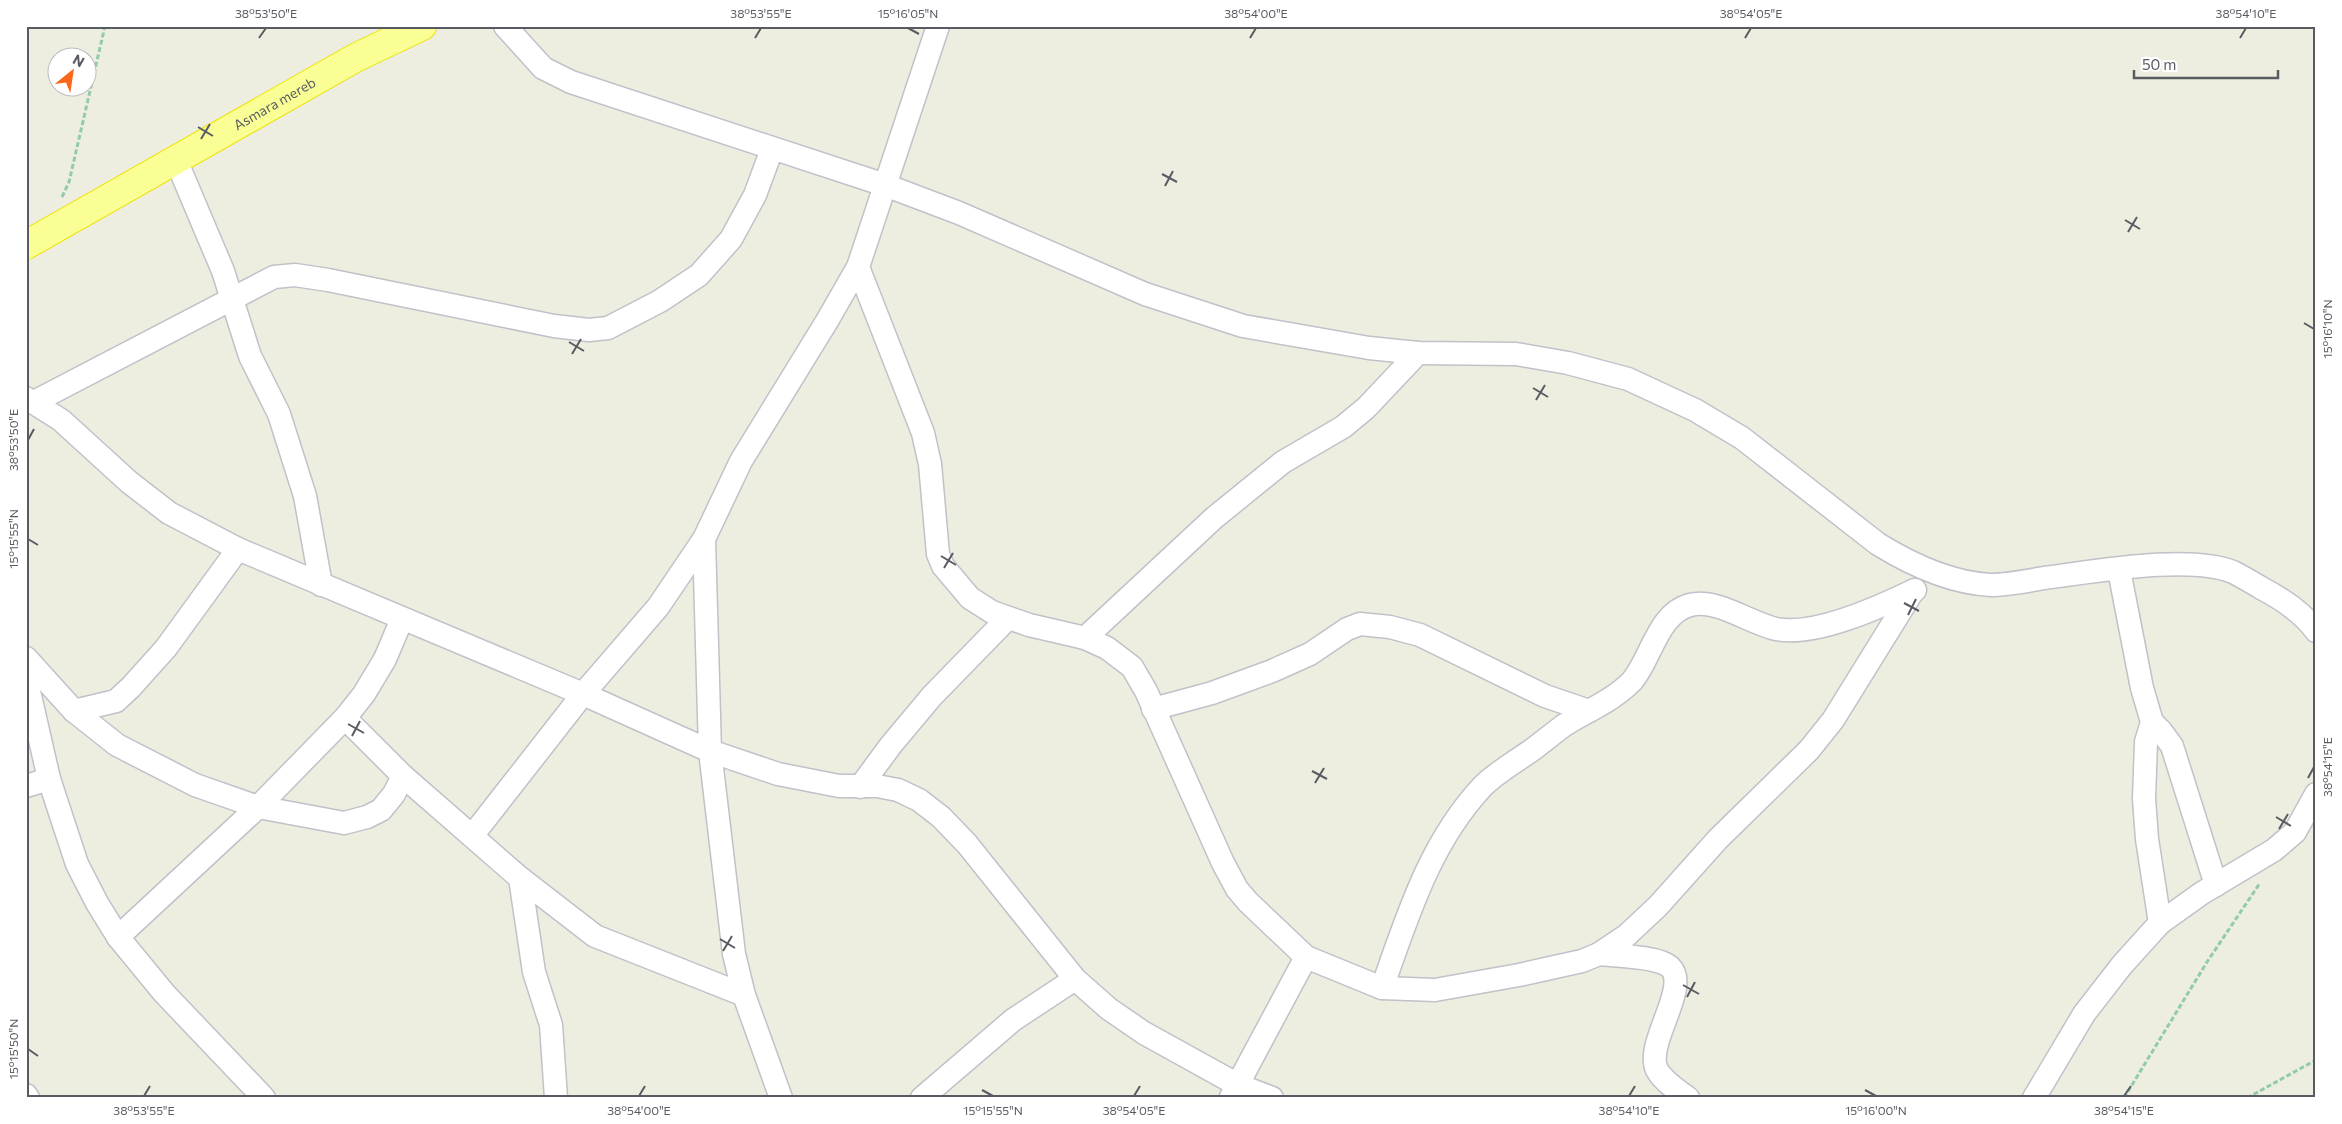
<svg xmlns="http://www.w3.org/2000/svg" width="2342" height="1124" font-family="Commissioner,sans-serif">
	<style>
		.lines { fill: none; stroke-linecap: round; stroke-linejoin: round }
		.minor-casing { stroke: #c0c1c9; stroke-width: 25 }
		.trunk-casing { stroke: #eee200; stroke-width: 30 }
		.path { stroke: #92cab0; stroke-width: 3; stroke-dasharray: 5 2.5; stroke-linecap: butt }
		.minor { stroke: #fff; stroke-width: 22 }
		.trunk { stroke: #faff95; stroke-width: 28 }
		.ticks { fill: none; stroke: #595b63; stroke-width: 2 }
		.labels { text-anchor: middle; stroke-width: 4; stroke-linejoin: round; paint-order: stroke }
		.street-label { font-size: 14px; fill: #595b63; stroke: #fff }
		.neatline { fill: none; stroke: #595b63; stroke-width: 2 }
		.ticks-label { font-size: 12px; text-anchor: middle; fill: #595b63 }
	</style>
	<rect width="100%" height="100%" fill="#eeeee0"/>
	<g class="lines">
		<!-- minor casing -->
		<g class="minor-casing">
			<g id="minor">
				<path d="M505,26L543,68L571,82L885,185L959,213L1145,294L1243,326L1369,348L1418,353L1516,354L1568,363L1628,379L1695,410L1742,438L1878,544C1912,565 1951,583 1991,585C2008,585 2027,581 2044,578C2093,572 2189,554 2233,572C2243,577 2253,583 2263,589C2282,599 2303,613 2316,631"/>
				<path d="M176,160L223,271L250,356L279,414L305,496L321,585"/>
				<path d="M858,267L923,433L930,464L938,554L943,566L970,598L992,612L1029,625L1085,638L1107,648L1132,667L1146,691L1223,863L1237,889L1248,902L1306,957L1382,988L1435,990L1519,975L1582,961L1599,954L1626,936L1658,906L1718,839L1809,750L1833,720L1913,591"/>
				<path d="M26,398L61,420L129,482L169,513L238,549L583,694L710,751L778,774L839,786H877L898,790L919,800L941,817L967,844L1075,979L1109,1009L1144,1033L1238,1085L1272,1098"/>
				<path d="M34,402L274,277L295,275L328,280L554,326L589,330L608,328L660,301L699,275L731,239L755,195L772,149"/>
				<path d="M704,539L710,751L734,954L744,995L781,1098"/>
				<path d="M2119,570L2142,688L2152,722L2146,742L2144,799L2147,839L2160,923"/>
				<path d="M1085,638L1214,518L1283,462L1343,427L1366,408L1418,353"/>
				<path d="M26,658L74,711L117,745L195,785L258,807L344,823L367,817L381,810L394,794L403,776"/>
				<path d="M26,678L49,779L77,864L97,903L118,937L164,993L264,1098"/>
				<path d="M1153,709L1212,693L1272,671L1310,654L1347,629L1360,624L1390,627L1420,635L1545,696L1589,711"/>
				<path d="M74,711L116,701L131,687L166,648L238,549"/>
				<path d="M345,718L403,776L520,878L595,936L744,995"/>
				<path d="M2152,722L2161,731L2172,746L2216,885"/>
				<path d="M26,786L49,779"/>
				<path d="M860,787L891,745L932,696L1008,618"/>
				<path d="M472,836L583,694L658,607L704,539L741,461L827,321L858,267L938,26"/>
				<path d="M520,878L534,972L551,1025L556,1098"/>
				<path d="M118,937L258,807L345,718L364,694L385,659L402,619"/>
				<path d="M1599,954C1616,956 1658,956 1670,967C1691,987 1644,1044 1657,1070C1664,1082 1677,1090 1688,1098"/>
				<path d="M1382,988C1407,918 1429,844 1482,787C1496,772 1519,760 1536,747C1545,740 1554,733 1563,726C1586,711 1613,701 1632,681C1651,659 1658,613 1690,605C1716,598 1750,623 1776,629C1815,637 1880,607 1915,590"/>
				<path d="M26,1095L28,1098"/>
				<path d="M1231,1097L1306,957"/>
				<path d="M922,1098L1013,1020L1075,979"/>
				<path d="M2034,1098L2084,1014L2122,965L2160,923L2202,893L2274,850L2295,832L2316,794"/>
			</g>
		</g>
		<!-- trunk casing -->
		<g class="trunk-casing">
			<g id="trunk">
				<path id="s1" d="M26,245L355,58L422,26"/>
			</g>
		</g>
		<!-- path -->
		<g class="path">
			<path d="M62,197L69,182L105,26"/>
			<path d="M2124,1098L2207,962L2260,883"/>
			<path d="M2247,1098L2316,1060"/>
		</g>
		<!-- minor -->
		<use href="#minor" class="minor"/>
		<!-- trunk -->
		<use href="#trunk" class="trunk"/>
	</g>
	<!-- ticks -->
	<path class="ticks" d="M908,28L919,34M259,38L266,28M755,38L761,28M1250,38L1256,28M1745,38L1751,28M2240,38L2246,28M198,127L213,136M201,139L210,124M1162,174L1177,182M1165,186L1173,171M2125,220L2140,229M2128,232L2137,217M2304,323L2314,329M569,342L584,351M572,354L581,339M1533,388L1548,397M1536,400L1545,385M28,440L34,429M28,539L38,545M941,556L956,565M944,568L953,553M1904,603L1919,611M1908,615L1916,599M348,724L364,733M352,736L360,721M1312,771L1327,779M2308,778L2314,767M1315,783L1324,768M2276,817L2291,826M2279,829L2288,814M720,939L735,948M723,951L732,936M1683,985L1699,994M1687,997L1695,982M28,1049L38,1056M982,1090L993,1096M1865,1090L1876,1096M144,1096L150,1086M639,1096L645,1086M1134,1096L1140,1086M1629,1096L1635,1086M2124,1096L2131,1086"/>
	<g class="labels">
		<!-- street labels -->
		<g class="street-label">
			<text dy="5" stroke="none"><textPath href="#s1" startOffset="286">Asmara mereb</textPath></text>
		</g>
	</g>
	<!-- border -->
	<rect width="2342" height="1124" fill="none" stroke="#ffffff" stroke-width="55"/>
	<!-- north arrow -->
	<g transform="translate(72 72) rotate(30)"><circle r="24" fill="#ffffff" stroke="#bdbdc1"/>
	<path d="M0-4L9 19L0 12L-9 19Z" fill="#fb6619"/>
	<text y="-8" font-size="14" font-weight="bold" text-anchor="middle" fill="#595b63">N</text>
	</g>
	<!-- scale -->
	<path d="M2134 70v8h144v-8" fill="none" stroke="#595b63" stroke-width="2.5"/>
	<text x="2142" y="70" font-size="15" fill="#595b63" stroke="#ffffff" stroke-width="4" paint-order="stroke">50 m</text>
	<rect x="28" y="28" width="2286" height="1068" class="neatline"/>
	<g class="ticks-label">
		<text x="266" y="18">38°53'50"E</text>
		<text x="761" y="18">38°53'55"E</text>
		<text x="908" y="18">15°16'05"N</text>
		<text x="1256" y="18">38°54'00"E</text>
		<text x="1751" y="18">38°54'05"E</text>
		<text x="2246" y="18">38°54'10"E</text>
		<text transform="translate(2328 329) rotate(-90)" y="4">15°16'10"N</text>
		<text transform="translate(14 440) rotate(-90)" y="4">38°53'50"E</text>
		<text transform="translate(14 539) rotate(-90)" y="4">15°15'55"N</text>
		<text transform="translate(2328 767) rotate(-90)" y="4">38°54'15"E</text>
		<text transform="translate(14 1049) rotate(-90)" y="4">15°15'50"N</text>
		<text x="144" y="1115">38°53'55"E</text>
		<text x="639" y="1115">38°54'00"E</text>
		<text x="993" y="1115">15°15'55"N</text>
		<text x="1134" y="1115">38°54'05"E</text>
		<text x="1629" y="1115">38°54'10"E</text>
		<text x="1876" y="1115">15°16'00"N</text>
		<text x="2124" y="1115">38°54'15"E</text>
	</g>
</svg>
